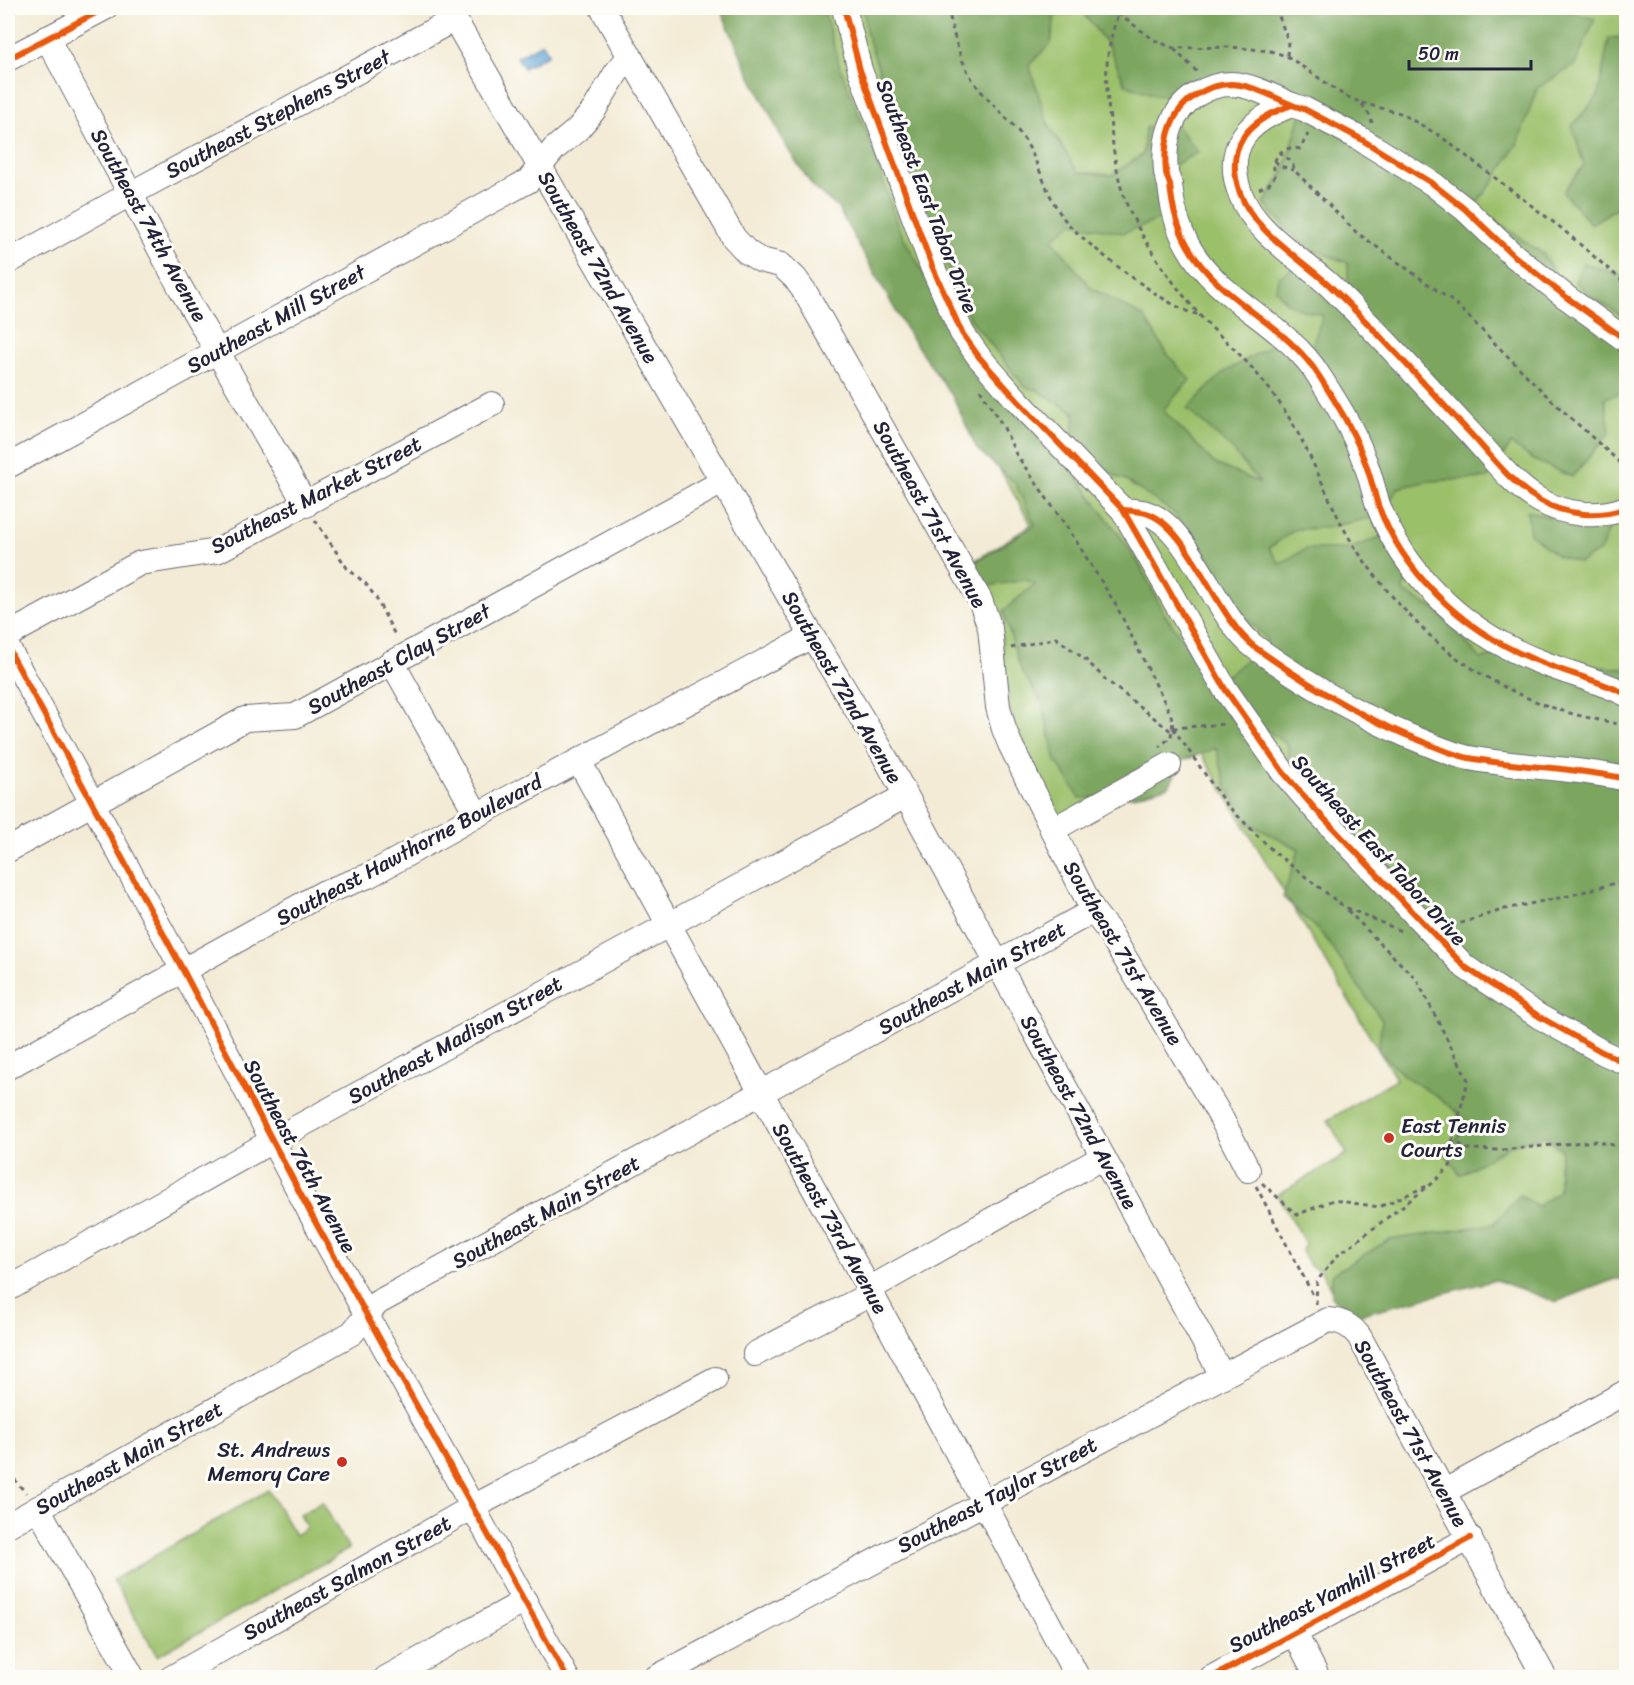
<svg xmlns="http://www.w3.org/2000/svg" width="1634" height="1685" font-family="Sriracha,sans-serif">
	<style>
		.green { fill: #9bc06a; stroke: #5e7152; stroke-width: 1.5 }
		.forest { fill: #7ca65e; stroke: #4f644c; stroke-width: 1.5; fill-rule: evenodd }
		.water { fill: #5da2d2; stroke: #406286; stroke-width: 1.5 }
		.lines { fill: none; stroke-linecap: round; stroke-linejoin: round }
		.minor-casing { stroke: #6b6871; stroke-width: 26 }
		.path { stroke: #6b6871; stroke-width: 3; stroke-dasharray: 4.5 4.5; stroke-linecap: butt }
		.minor { stroke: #fff; stroke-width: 24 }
		.cycleway-casing { stroke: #fdfcf7; stroke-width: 10 }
		.cycleway { stroke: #e8590c; stroke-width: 6 }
		.poi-dot { fill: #c8321e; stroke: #fdfcf7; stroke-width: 2 }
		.labels { text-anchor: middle; stroke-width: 6; stroke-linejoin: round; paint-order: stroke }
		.street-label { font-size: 21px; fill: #22223b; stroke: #fdfcf7 }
		.poi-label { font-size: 21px; fill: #22223b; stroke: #fdfcf7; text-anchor: start }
	</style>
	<rect width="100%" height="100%" fill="#fdfcf7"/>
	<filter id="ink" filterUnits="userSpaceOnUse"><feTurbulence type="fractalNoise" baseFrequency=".0167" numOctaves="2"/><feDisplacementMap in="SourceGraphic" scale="12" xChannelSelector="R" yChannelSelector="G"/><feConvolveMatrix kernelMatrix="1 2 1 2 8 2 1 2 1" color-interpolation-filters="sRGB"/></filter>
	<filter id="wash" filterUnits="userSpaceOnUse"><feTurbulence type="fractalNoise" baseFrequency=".008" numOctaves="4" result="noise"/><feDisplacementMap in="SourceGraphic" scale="24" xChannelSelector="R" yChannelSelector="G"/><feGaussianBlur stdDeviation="1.35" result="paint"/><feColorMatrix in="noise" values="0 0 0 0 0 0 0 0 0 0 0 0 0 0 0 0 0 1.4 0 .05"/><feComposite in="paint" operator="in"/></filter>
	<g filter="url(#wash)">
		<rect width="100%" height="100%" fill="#f3ebd5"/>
		<!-- green -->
		<g class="green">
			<path d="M730,8H1626V1217L1344,1282L1331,1289L1320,1270L1310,1266L1302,1251L1305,1243L1277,1195L1347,1154L1328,1120L1396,1079L1193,740L1060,818L1014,725L1010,710L998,613L991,593L974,561L1022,531L1031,524L833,180Z"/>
			<path d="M268,1490L295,1535L307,1527L300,1515L322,1502L349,1549L157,1656L113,1580Z"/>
		</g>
		<!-- forest -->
		<g class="forest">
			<path d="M717,8H823L840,67L873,149L898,227L983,383L1061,454L1137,560L1165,615L1204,669L1224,678L1256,652L1267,640L1233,604L1205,554L1174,513L1123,479L1097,470L1073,435L1075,413L1037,390L1025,387L969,317L929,222L866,31L864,8H1557L1595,19L1575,65L1537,88L1519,141L1494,181L1474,206L1542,253L1580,314L1626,349V391L1605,398L1610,432L1572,477L1534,460L1511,444L1488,478L1429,481L1398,488L1379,516L1325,528L1296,529L1269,548L1280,564L1306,549H1349L1399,530L1413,566L1402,591L1436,610L1481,659L1520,650L1573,667L1626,668V1279H1615L1556,1302L1496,1280L1357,1315L1331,1297L1332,1274L1389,1240L1494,1224L1519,1195L1538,1206L1559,1191V1165L1562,1151L1545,1136L1510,1145L1460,1175L1445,1153L1469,1122L1439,1098L1403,1075L1378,1050L1382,1020L1323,935L1283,897L1299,849L1247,823L1226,785L1216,748L1182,761L1169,786L1134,796L1080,798L1056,761L1042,703L1021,670L1003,611L1035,584L1025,580L982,587L970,565L1035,525L1015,483L977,449L953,397L910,336L837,207L813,187L786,146L746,67L723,15ZM1083,13L1108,45L1125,84L1155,95L1195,99L1278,75L1303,108L1284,171L1264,204L1304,246L1348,263V292L1293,268L1278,278L1276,289C1287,309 1302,310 1323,315L1311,349L1277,342L1223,373L1187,409L1230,447L1260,483L1215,464L1163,410L1190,380L1168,355L1144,317L1091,288L1052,239L1073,223L1123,233L1165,218L1160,173L1198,152L1174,123L1145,128L1143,154L1112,175L1078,172L1048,124L1029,65L1051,43L1055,15ZM1260,726L1288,745L1289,765L1327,789L1336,799L1334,812L1256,742Z"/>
			<path d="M1626,37V202L1591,224L1563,192L1584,165L1572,126L1598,96L1609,38Z"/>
			<path d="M1583,263L1626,276V318L1597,301L1575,282Z"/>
			<path d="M1527,511L1591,528L1609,530L1600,551L1579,563L1556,555L1530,533Z"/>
		</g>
		<!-- water -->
		<path class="water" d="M542,43L549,54L524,68L517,57Z"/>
	</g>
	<g filter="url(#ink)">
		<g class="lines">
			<!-- minor casing -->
			<g class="minor-casing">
				<g id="minor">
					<path d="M448,8L812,636L880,748L1222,1375"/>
					<path d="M602,8L734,238L747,252L760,260L781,265L795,278L805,292L980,600L990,628L998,707L1004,729L1010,744L1093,911L1108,930L1218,1112L1248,1170"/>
					<path d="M844,8L860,70L932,266L962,333L979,357L1017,400L1123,510L1225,689L1283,772L1316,810L1465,967L1540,1017L1604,1053L1626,1063"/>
					<path d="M47,38L180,287L306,505"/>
					<path d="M8,59L105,8"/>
					<path d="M1292,105C1273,97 1253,85 1231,84C1218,84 1207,88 1196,95C1170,111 1163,142 1166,172C1166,176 1169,180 1170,185C1172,206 1177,227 1188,246C1218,301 1286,323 1319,376C1335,401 1353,429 1363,457C1370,473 1373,489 1378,505C1391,539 1411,569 1436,594C1467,626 1507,650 1548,665C1574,675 1602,682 1626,694"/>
					<path d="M8,262L130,194L455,19"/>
					<path d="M1626,340L1566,297L1512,254L1466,210L1433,184L1359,138L1304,109L1292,105C1249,120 1223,145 1240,193C1253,230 1298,257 1327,283C1377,330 1421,381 1468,431C1490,454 1511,484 1539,500C1564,515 1599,519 1626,508"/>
					<path d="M8,466L528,181L554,149L577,130L594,110L616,73L630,56"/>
					<path d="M1123,510C1130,511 1139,511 1146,513C1190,526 1215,618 1256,648C1309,686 1365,720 1426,743C1440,749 1454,755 1469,758C1521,768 1575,767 1626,779"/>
					<path d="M8,635L140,563L217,551L492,404"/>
					<path d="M8,648L183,970L312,1216L567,1678"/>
					<path d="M392,662L477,815"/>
					<path d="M579,761L869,1289L1078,1678"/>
					<path d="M1052,830L1169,765"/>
					<path d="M8,850L245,719L295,716L722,482"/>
					<path d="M8,1067L323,893L368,876L477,815L812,636"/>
					<path d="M8,1289L272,1141L905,796"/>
					<path d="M755,1354L861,1299L869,1289L1103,1157"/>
					<path d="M1445,1491L1626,1392"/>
					<path d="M38,1508L133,1678"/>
					<path d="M8,1525L352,1333L377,1303L1093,911"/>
					<path d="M1294,1632L1318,1678"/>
					<path d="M171,1678L473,1507L715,1379"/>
					<path d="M386,1678L525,1601"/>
					<path d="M655,1678L1328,1320C1342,1321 1350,1325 1359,1336L1545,1678"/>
					<path d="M1211,1678L1470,1538"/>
				</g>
			</g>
			<!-- path -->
			<g class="path">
				<path d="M948,8C955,42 962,72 987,98C999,112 1013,123 1024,139C1040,164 1046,196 1065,220C1080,240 1176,315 1198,314"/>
				<path d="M1111,8L1154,40L1173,48L1232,47L1270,51L1287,56L1345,96L1360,102L1370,116L1372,123"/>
				<path d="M1120,8C1105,52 1104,73 1110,120C1113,147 1116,174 1125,200C1139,236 1172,283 1197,312C1210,328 1227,341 1241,356C1258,374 1275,395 1288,416C1309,450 1323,487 1341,523C1362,565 1408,618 1444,648C1479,676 1523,699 1566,712C1586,718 1606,721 1626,726"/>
				<path d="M1276,8L1288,41L1287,56"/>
				<path d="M1174,49L1197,72"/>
				<path d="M1362,103L1400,113L1440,136L1561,228L1626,284"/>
				<path d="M1279,153C1287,157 1293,161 1294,170L1356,232L1456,304L1550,399L1626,468"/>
				<path d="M1275,161L1280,166L1294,170"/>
				<path d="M1259,189L1269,184L1275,176C1270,158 1282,144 1300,149L1308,134"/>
				<path d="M980,389L1004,428L1016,454L1073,536L1116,605L1170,713L1173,721L1171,737L1159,747"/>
				<path d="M315,520L347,568L366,584L376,598L396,637"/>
				<path d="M1011,648L1056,638L1086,660L1106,680L1172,732"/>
				<path d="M1173,728L1225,803L1274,852L1343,906L1403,932"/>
				<path d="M1173,728L1225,724"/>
				<path d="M1452,926L1505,909L1568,896L1626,880"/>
				<path d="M1445,1151L1452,1143L1457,1142L1467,1149L1501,1150L1595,1141L1626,1148"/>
				<path d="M1262,1183L1297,1215L1333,1200L1379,1207L1427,1186"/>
				<path d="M1256,1186L1314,1297"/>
				<path d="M1316,1304L1317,1281L1337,1256L1434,1182L1453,1163L1452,1143L1468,1080L1417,980L1345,908"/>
				<path d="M8,1472L26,1493"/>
			</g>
			<!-- minor -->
			<use href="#minor" class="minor"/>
			<!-- cycleway casing -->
			<g class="cycleway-casing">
				<g id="cycleway">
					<path d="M844,8L860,70L932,266L962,333L979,357L1017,400L1123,510L1225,689L1283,772L1316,810L1465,967L1540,1017L1604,1053L1626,1063"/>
					<path d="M8,59L105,8"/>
					<path d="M1292,105C1273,97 1253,85 1231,84C1218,84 1207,88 1196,95C1170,111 1163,142 1166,172C1166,176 1169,180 1170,185C1172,206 1177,227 1188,246C1218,301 1286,323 1319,376C1335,401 1353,429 1363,457C1370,473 1373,489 1378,505C1391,539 1411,569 1436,594C1467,626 1507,650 1548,665C1574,675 1602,682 1626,694"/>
					<path d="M1626,340L1566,297L1512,254L1466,210L1433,184L1359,138L1304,109L1292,105C1249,120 1223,145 1240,193C1253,230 1298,257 1327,283C1377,330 1421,381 1468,431C1490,454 1511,484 1539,500C1564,515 1599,519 1626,508"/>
					<path d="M1123,510C1130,511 1139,511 1146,513C1190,526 1215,618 1256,648C1309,686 1365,720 1426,743C1440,749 1454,755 1469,758C1521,768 1575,767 1626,779"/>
					<path d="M8,648L183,970L312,1216L567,1678"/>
					<path d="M1211,1678L1470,1538"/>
				</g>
			</g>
			<!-- cycleway -->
			<use href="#cycleway" class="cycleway"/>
		</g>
	</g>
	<!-- markers -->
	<g class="poi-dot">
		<circle cx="1389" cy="1138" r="6"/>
		<circle cx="342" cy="1462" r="6"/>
	</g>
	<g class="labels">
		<!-- street labels -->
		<g class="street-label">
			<text transform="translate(278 114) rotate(-28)" y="7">Southeast Stephens Street</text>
			<text transform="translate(927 196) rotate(69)" y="7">Southeast East Tabor Drive</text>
			<text transform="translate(149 225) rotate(61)" y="7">Southeast 74th Avenue</text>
			<text transform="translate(598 267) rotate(60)" y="7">Southeast 72nd Avenue</text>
			<text transform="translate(276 319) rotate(-29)" y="7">Southeast Mill Street</text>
			<text transform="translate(316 495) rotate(-27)" y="7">Southeast Market Street</text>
			<text transform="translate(930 514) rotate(61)" y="7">Southeast 71st Avenue</text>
			<text transform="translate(399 659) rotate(-29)" y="7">Southeast Clay Street</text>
			<text transform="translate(842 687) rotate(60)" y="7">Southeast 72nd Avenue</text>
			<text transform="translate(409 850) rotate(-28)" y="7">Southeast Hawthorne Boulevard</text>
			<text transform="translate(1379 850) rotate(48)" y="7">Southeast East Tabor Drive</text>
			<text transform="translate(1123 953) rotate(59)" y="7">Southeast 71st Avenue</text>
			<text transform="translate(972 978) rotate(-29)" y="7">Southeast Main Street</text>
			<text transform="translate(455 1040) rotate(-29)" y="7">Southeast Madison Street</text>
			<text transform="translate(1079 1112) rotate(61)" y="7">Southeast 72nd Avenue</text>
			<text transform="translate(300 1156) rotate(62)" y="7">Southeast 76th Avenue</text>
			<text transform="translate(546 1212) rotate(-29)" y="7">Southeast Main Street</text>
			<text transform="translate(830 1218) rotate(61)" y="7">Southeast 73rd Avenue</text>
			<text transform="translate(1411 1433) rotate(61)" y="7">Southeast 71st Avenue</text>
			<text transform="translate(129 1458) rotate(-29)" y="7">Southeast Main Street</text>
			<text transform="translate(997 1495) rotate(-28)" y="7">Southeast Taylor Street</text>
			<text transform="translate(347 1578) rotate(-29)" y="7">Southeast Salmon Street</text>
			<text transform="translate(1332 1593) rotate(-28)" y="7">Southeast Yamhill Street</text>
		</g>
		<!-- poi labels -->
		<g class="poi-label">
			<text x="1401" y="1133">East Tennis<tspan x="1401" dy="24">Courts</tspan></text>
			<text x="330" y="1457" text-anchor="end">St. Andrews<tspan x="330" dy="24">Memory Care</tspan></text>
		</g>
	</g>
	<!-- margin -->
	<rect width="1634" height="1685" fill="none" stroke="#fdfcf7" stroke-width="30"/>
	<!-- scale -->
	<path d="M1409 60v9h122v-9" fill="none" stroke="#22223b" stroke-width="3"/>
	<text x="1418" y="60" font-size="18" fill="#22223b" stroke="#fdfcf7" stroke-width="4.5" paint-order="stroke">50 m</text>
</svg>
